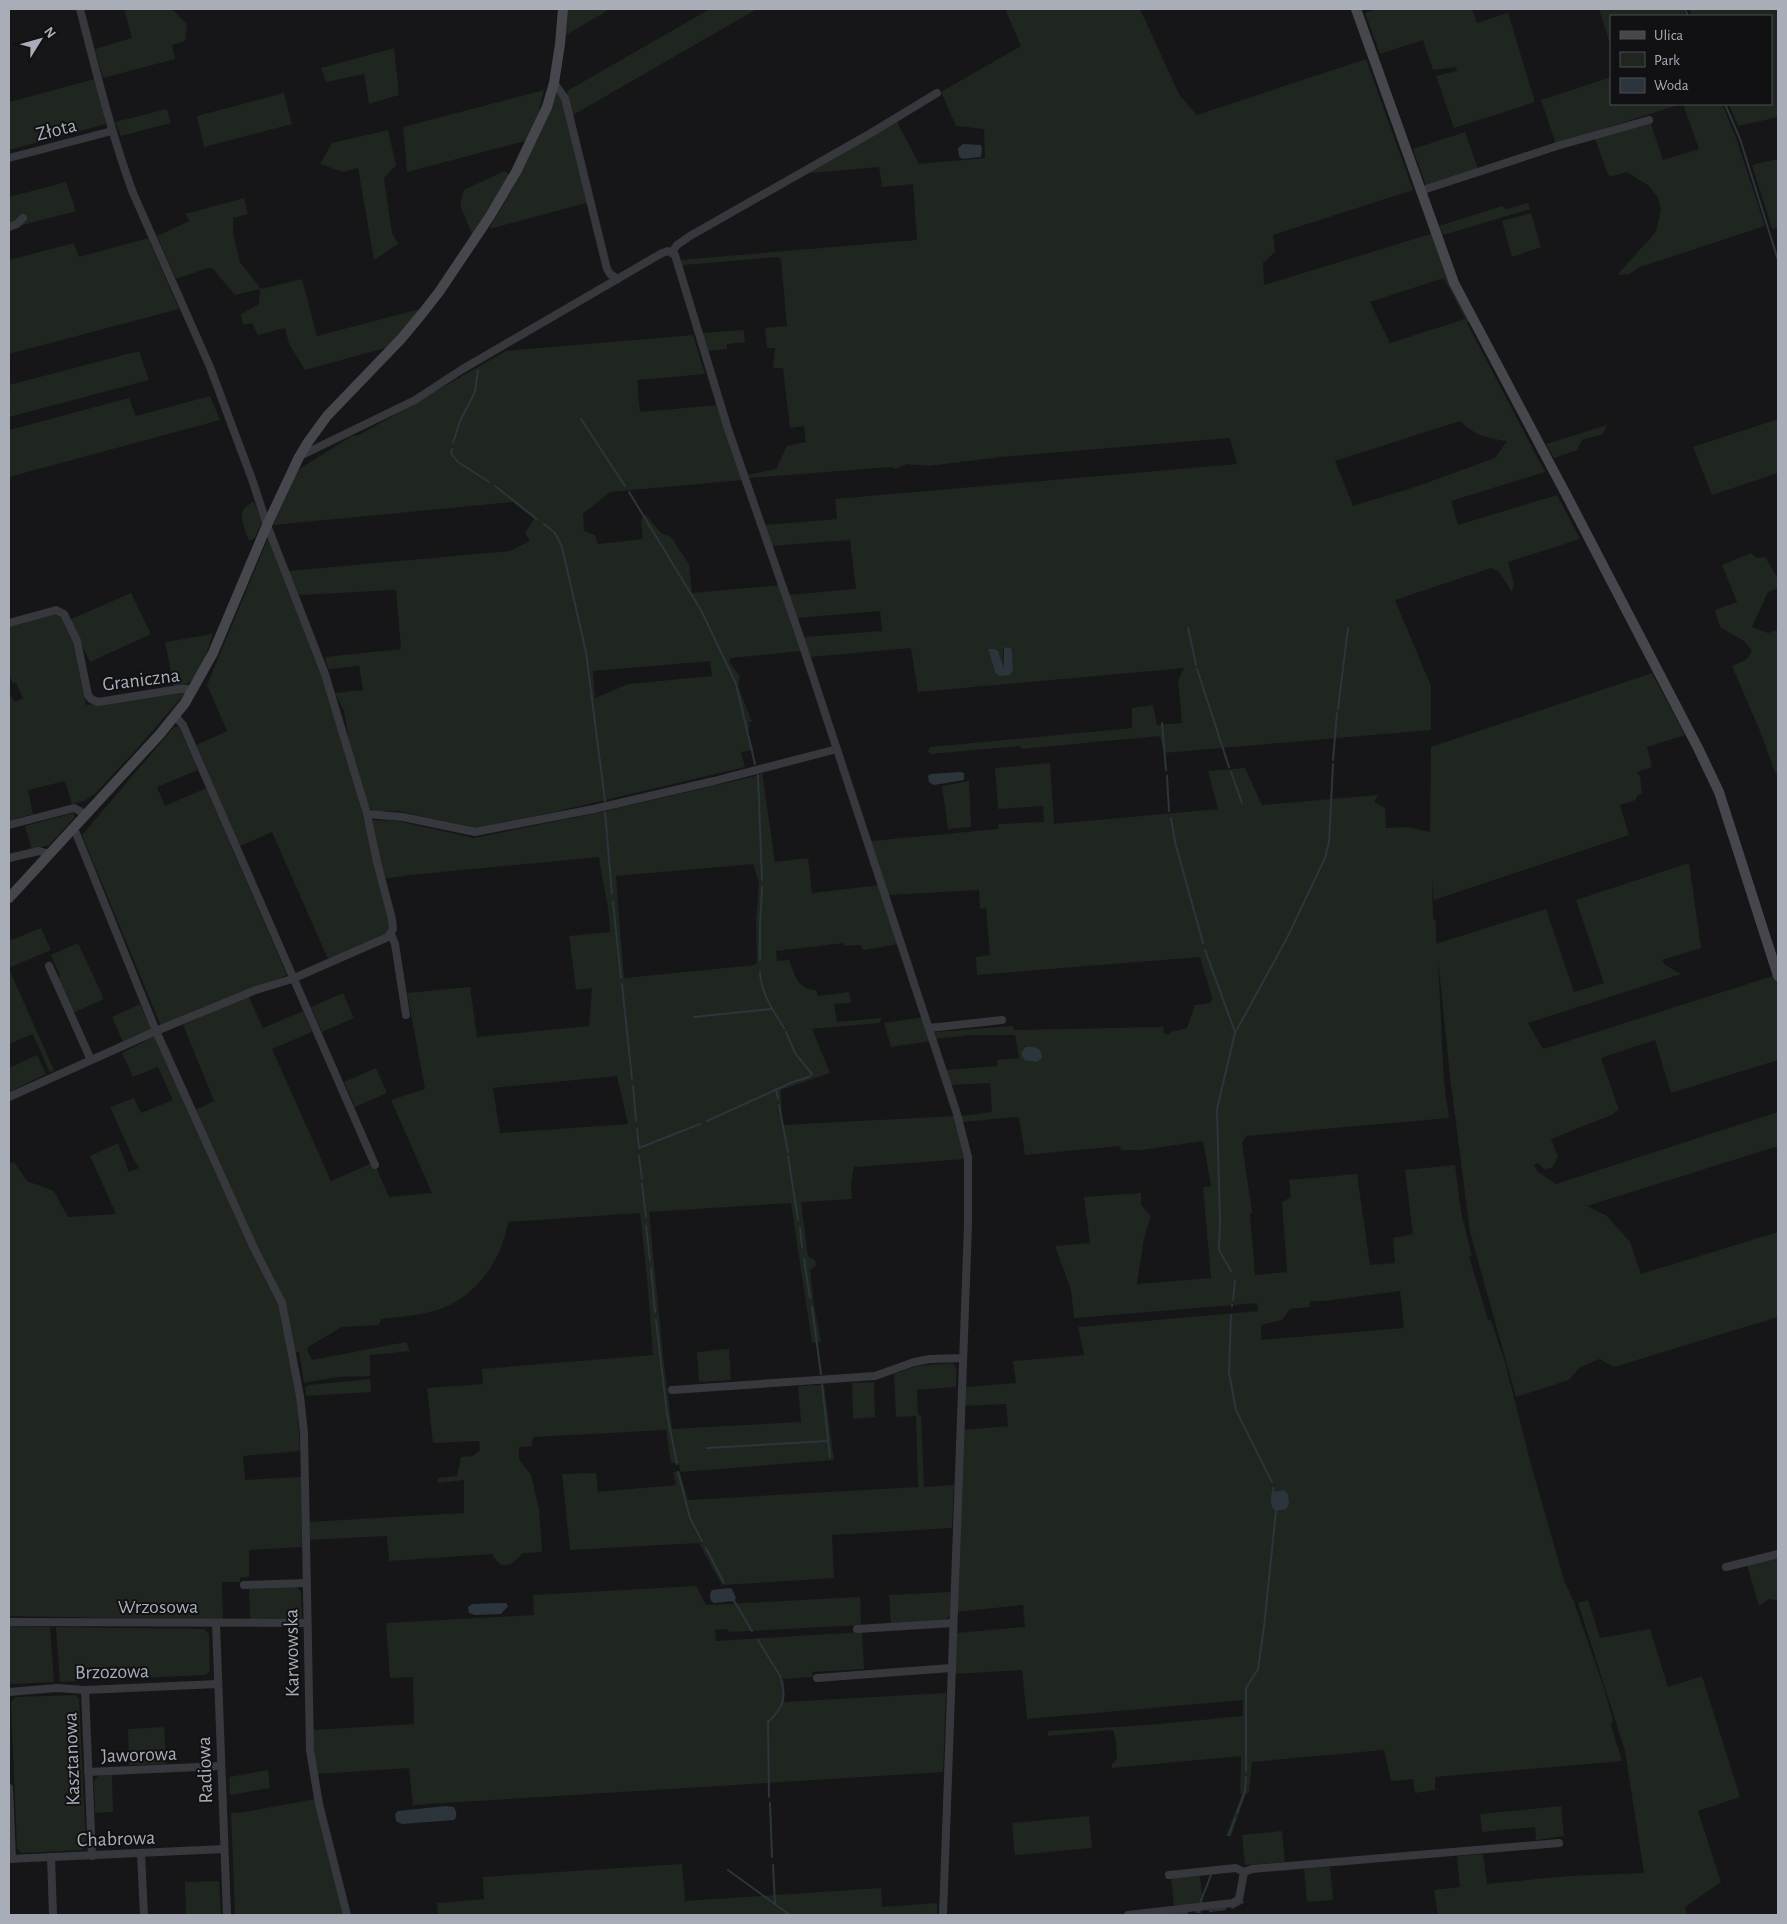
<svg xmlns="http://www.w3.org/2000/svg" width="1787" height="1924" font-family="'Alegreya Sans',sans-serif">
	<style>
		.green { fill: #1e261f; fill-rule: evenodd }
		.water { fill: #2c353c }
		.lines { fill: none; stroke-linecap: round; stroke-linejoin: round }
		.stream { stroke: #2c353c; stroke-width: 2 }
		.street { stroke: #37383d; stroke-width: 8 }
		.secondary { stroke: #45474d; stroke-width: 10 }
		.labels { text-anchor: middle; stroke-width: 4; stroke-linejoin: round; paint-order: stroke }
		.street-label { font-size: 20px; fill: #a8adb8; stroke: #111113 }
	</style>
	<rect width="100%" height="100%" fill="#161618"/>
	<!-- green -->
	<g class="green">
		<path d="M124,9H172L187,24L185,41L172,45L175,59L103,78L95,49L132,38Z"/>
		<path d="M568,9H610L566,35Z"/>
		<path d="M710,9H757L573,115L567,91Z"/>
		<path d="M1005,9H1140L1180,96L1197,115L1366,59L1413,190L1273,235L1275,252L1263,263L1264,285L1434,233L1470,319L1467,323L1545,472L1451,501L1458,525L1557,495L1580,539L1508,562L1514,584L1512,592L1499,572L1491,568L1395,600L1431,686V730L1164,753L1160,736L1021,749L1020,746L930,754L928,751L930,747L1132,728V708L1153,705L1157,725L1182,723L1178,681L1184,668L918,692L911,648L809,657L803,637L882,631L880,611L796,618L788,595L856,589L850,540L770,546L764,525L837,519L835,499L1237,464L1230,438L1001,457L928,466L907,464L896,469L891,467L748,478L747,475L776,469L787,446L806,442L804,426L790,428L783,368H773L775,348H767L765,328L787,326L781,260L778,257L684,265L682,267L680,260L917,240L913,184L882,187L879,167L800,174L896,120L919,164L985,158L984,129L956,126L941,92L1021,46ZM1444,278L1465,319L1390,343L1370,302ZM1460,421C1476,436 1486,438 1507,441L1495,458L1418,486L1353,506L1335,461ZM1007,647L1012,650L1013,670L995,672L988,649L998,651L1004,668L1003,649Z"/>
		<path d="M1378,9H1472L1477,23L1508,13L1535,102L1454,128L1436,76L1457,71L1456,67L1433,70L1423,40L1380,54L1365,13Z"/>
		<path d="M1599,9H1683L1686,16H1611V47Z"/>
		<path d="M1696,9H1778V117L1738,126L1729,104H1771V16H1692L1689,10Z"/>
		<path d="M394,48L399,95L369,104L364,74L326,82L321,68Z"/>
		<path d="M1611,77V104H1681L1556,144L1541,100Z"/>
		<path d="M95,79L106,124L9,150V102Z"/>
		<path d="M544,90L536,123L529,140L407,172L403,127Z"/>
		<path d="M284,93L292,124L204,147L197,116Z"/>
		<path d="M554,94L561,96L590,202L489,229C517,184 536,144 554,94Z"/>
		<path d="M1683,104H1722L1736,138L1765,226L1640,267L1629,274L1617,275L1656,232L1661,210L1658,198L1649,186L1627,172L1609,177L1594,136L1650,121L1663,160L1699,149Z"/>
		<path d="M167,109L171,123L121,136L115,122Z"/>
		<path d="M388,130L396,165L384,178L392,233L398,244L374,260L358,168L343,172L320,164L332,143Z"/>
		<path d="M1465,132L1478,169L1426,186L1413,149Z"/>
		<path d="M1778,159V228L1772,229L1752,165Z"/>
		<path d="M504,171L511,175L472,234L460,205L464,190Z"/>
		<path d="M66,182L76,211L19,226L16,219L13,224L9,225V197Z"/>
		<path d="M244,198L248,214L233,218V234L240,262L261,289L302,279L317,336L420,309L392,346L305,370L289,344L285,328L258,335L252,323L243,325L241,314L259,304L260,289L235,295L213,269L208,268L176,279L157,236L190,221L185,214Z"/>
		<path d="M1528,203L1530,209L1443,235L1439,226L1502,206L1506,209Z"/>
		<path d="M1531,213L1541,247L1512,257L1502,221Z"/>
		<path d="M148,238L179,309L9,354V260L74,243L79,257Z"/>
		<path d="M744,330L745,342L727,344V349L707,351L702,333Z"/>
		<path d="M693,335L705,374L637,380L640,412L718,405L742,480L610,492L583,514L584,531L595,535L598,544L643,539L641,520L646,515L661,533L671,537L689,564L692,593L780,585L801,651L731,658L729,662L740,676L738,686L752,722H748L750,725L747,734L754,750L741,752L745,767L559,811L475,829L399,811H373L367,805L350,746L344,711L335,693L363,690L359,666L328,669L325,657L401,649L396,590L299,595L288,571L510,551L530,541L525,533L534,519L513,502L273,525L299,469L352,436L359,435L506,351ZM710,661L712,676L628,684L595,698L593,671Z"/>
		<path d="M139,351L149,380L9,417V385Z"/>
		<path d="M210,396L220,420L9,477V430L129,398L136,416Z"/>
		<path d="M1778,419V473L1712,495L1693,447Z"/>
		<path d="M1607,425L1603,434L1582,440L1577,450L1554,458L1546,444Z"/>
		<path d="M254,502L262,521L255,538L249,541C244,527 234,508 254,502Z"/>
		<path d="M268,538L271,540L316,656L349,763L391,923L386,934L328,959L272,832L240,846L196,745L227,731L207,685Z"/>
		<path d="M1751,553L1757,558L1765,557L1778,579V588L1768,592L1752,627L1768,633L1778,630V776L1775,772L1760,731L1732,666L1747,659L1752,651L1744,641L1720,627L1715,610L1737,602L1722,565Z"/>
		<path d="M131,593L151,634L90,662L69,620Z"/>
		<path d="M56,613L63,617L71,633L86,705L187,691L135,751L95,794L84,801L72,804L65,781L28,790L33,814L9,821V692L14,702L23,698L16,683L13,684L9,674V627Z"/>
		<path d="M213,634C204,657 202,685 174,688L165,642Z"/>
		<path d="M1652,673L1685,735L1647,747L1652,767L1637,772L1640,776L1642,793L1636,797V800L1620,805L1629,835L1434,900L1432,880L1433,918L1436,922V944L1546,909L1574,992L1604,983L1576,900L1689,863L1701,948L1662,960L1665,965L1681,974L1528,1023L1543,1049L1776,975L1778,983V1060L1671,1093L1655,1040L1601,1058L1619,1110L1615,1111L1614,1114L1551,1139L1558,1157L1552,1168L1544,1169L1538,1163L1534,1165L1538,1172L1556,1184L1778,1112V1146L1587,1206L1607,1216L1630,1242L1641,1274L1778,1232V1317L1614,1367L1599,1359L1579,1368L1569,1380L1516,1397L1470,1232L1450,1077L1438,959L1444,1082L1449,1118L1246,1136L1242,1143L1252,1213L1250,1214L1255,1275L1287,1272L1282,1202L1291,1197L1289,1180L1357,1174L1370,1265L1395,1263L1393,1238L1413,1234L1405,1170L1455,1165L1461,1212L1472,1256H1469L1488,1320H1491L1505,1362L1532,1468L1564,1580L1574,1602L1603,1685L1613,1720L1611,1725L1622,1761L1435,1777V1790L1415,1793L1413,1779L1391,1781L1384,1750L1252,1762L1249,1793L1246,1794L1231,1836H1226L1242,1794H1240L1241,1756L1112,1768V1764L1117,1759L1116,1740L1113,1730L1048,1736V1731L1148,1725L1243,1716V1700L1027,1719L1022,1670L955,1674L957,1633L1025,1627L1023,1605L957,1612L963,1430L1008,1426L1006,1404L964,1406V1387L1016,1383L1013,1361L1084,1355L1078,1327L1258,1311L1257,1303L1074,1318L1071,1290L1055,1246L1090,1243L1084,1197L1141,1193V1205L1151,1216L1144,1238L1137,1284L1211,1278L1203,1187L1211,1186L1203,1141L1141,1150H1121L1120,1146L1025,1155L1019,1117L962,1122L960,1116L992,1112L990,1083L951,1085L946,1070L997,1066V1060L1019,1058L1015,1035H971L936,1039L935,1032L1013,1026L1014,1030L1163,1027L1164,1034H1170L1171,1032L1187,1028L1195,1005L1211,1003L1212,997L1200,957L977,975L976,957L990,955L986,908L980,909L979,890L889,895L871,841L998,829L999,824L1044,822L1043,806L998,809L995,768L1050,763L1054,824L1218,809L1208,771L1245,768L1262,805L1378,795L1374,802L1385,808L1386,828L1408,827L1430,832L1431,747ZM1400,1291L1404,1328L1261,1340V1325L1282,1320L1290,1309L1310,1307V1301H1324Z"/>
		<path d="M174,727H179L198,770L157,787L165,806L206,788L287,975L161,1026L82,835Z"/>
		<path d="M762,771L775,862L808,858L812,893L880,885L899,944L863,950L861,945L844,946V943L776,951L777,961L789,960C795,974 797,990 816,990L818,996L849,992L851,1003L834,1004L837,1022L882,1018L879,1023L812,1029L830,1073L781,1090L782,1125L955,1116L965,1159L854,1167L851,1183L852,1199L801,1202L808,1256L815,1260L816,1266L810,1270L814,1304L821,1342L812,1343L791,1203L649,1212L663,1355L672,1429L801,1422L798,1386L824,1385L834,1460L680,1472L688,1500L918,1487L916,1416L896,1417L894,1374L917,1366L952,1363L956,1367V1387L917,1390L918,1415H921L924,1487L954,1485L952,1528L832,1535L834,1578L722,1585L699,1543L570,1550L562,1474L596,1473L598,1492L676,1485L673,1472L680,1471L679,1463H671L666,1430L533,1437L532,1446L519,1447V1459L531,1475L539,1509L542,1552L523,1553C511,1565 503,1573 492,1554L389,1561L387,1536L308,1540V1522L464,1513V1480L438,1483V1478L457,1476L461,1457L473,1456L480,1450L479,1441L433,1443L427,1388L483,1384L482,1369L653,1355L647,1278L640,1213L508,1222C502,1262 472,1303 430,1312C414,1316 397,1317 381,1319L379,1325L342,1327L308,1347L307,1349L312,1360L406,1342L410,1351L370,1355V1376L338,1377L304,1383L299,1352L289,1354L297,1397L300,1451L243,1456L245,1480L301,1477L302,1547L249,1550V1577L240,1578V1582H222L223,1620L9,1616V1164L14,1162L27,1181L54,1191L68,1217L116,1214L90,1156L118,1143L129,1172L139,1168L133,1158L110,1107L134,1098L141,1113L173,1100L158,1067L133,1077L122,1053L155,1036L195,1110L214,1101L183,1025L248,995L263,1028L303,1011L312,1032L272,1049L331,1181L370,1164L376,1167L389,1197L432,1193L391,1100L425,1089L407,993L470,987L477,1037L589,1026L592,988L576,990L569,936L610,932C610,907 602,882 599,857L410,875L383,879L370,824L374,820L398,821L474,838L602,812L760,775ZM753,864L759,883L756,919L757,962L755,965L624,978L616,876ZM617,1076L628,1124L500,1133L493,1088Z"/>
		<path d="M969,781L971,827L948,829L942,786Z"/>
		<path d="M73,813L75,817L49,845L32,850L25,826Z"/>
		<path d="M41,928L51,950L11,967L9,961V941Z"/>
		<path d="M78,943L104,999L73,1013L58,979L60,976L51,955Z"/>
		<path d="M9,969L54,1070L50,1073L33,1034L9,1044Z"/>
		<path d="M343,993L354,1018L322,1032L311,1007Z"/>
		<path d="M140,1004L151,1029L123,1042L112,1017Z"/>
		<path d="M918,1018H924L931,1041L891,1047L884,1023Z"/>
		<path d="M37,1055L46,1074L9,1092V1068Z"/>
		<path d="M376,1068L387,1093L355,1107L344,1082Z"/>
		<path d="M729,1349L731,1380L699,1382L697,1352Z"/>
		<path d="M370,1379L371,1392L306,1396L305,1387L309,1385Z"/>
		<path d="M874,1382L875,1417L853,1419L852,1383Z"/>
		<path d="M1778,1557V1602L1776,1600L1769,1599L1759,1606L1747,1565Z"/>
		<path d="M696,1586L706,1605L860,1597L861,1625L730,1632L726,1629L715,1630L716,1641L862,1632L864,1669L813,1672L812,1677L782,1679L784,1682V1702L946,1693L943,1772L413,1805L409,1768L317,1774L312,1730L414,1724L413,1677L390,1678L386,1623L534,1615L533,1595Z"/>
		<path d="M297,1587L301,1592L302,1620H250L249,1589Z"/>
		<path d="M950,1592V1615L945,1620L891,1623L889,1595Z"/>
		<path d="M1588,1600L1600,1638L1650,1629L1668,1687L1702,1676L1740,1797L1698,1811L1721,1882L1685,1907L1687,1915H1438L1434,1890L1460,1887L1457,1856L1483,1854L1487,1884L1568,1876L1644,1873L1625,1751L1578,1603Z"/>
		<path d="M9,1626L50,1627L54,1682L9,1684Z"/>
		<path d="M56,1627L204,1629L209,1634L210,1671L206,1675L92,1680V1673L88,1674V1680L60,1682Z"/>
		<path d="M75,1695L79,1699L86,1845L82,1850L22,1853L17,1849L11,1702L15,1697Z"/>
		<path d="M164,1727L166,1764L129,1765L128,1729Z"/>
		<path d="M268,1770L270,1788L230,1795L229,1777Z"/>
		<path d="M112,1775L113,1812L95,1813L94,1781L98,1776Z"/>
		<path d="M315,1799L344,1915H235L231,1813L245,1812Z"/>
		<path d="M1561,1806L1564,1836L1536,1840L1535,1827L1482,1832L1480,1814Z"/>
		<path d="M1089,1816L1092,1848L1015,1855L1012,1823Z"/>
		<path d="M1282,1831L1285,1862L1245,1865L1242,1835Z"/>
		<path d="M682,1864L685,1901L881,1888L882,1907L937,1903V1915H438L437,1903L484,1899L483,1877Z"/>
		<path d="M1330,1867L1333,1900L1307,1902L1304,1869Z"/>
		<path d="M1200,1876L1203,1903L1174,1906L1171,1878Z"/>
		<path d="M219,1881L221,1915H186L185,1882Z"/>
	</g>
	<!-- water -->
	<g class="water">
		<path d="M963,144L981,145L982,148L981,157L962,159L959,156L958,148Z"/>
		<path d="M1004,647L1010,648L1012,650L1013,670L1010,675L999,676L995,672L988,649H995L998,651L1004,668Z"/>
		<path d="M961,772L964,773V780L934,785L929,782L928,776L931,774Z"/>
		<path d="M1026,1047C1035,1047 1042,1047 1042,1058L1037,1062L1024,1060L1021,1053Z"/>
		<path d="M1284,1490L1288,1494L1289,1504L1286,1509L1276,1511C1270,1508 1270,1498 1272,1492Z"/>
		<path d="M729,1588L732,1589L736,1598L734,1601L714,1603C709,1600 709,1595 712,1590Z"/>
		<path d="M502,1603H506L508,1606L501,1614L475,1615L469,1613L468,1607L472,1604Z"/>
		<path d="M446,1806L454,1807C456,1811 458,1817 454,1820L402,1824L396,1821L395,1814L398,1811Z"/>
	</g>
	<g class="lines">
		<!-- stream -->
		<g class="stream">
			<path d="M1685,9L1688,16"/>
			<path d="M1725,104L1740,139L1778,260"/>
			<path d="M581,419L625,486"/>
			<path d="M453,443L460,421L475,392L478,370"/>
			<path d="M452,449L451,453L458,462L489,482"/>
			<path d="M495,486L537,519"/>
			<path d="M629,492L702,612L736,684L755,764"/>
			<path d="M544,524L555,533L562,547L586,652L605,801"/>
			<path d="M1188,628L1196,665"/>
			<path d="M1197,669L1229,767"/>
			<path d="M1338,709L1348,628"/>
			<path d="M1162,723L1166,770"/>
			<path d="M1333,760L1337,713"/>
			<path d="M1231,772L1242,803"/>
			<path d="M758,775L762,880"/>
			<path d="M1167,776L1169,811"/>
			<path d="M605,812L612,894"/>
			<path d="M1171,818L1175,842L1203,943"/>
			<path d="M613,902L621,978"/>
			<path d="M1205,950L1235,1032"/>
			<path d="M760,960V925L762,887"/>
			<path d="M760,972C761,994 773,1010 784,1028"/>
			<path d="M622,984L632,1079"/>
			<path d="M694,1017L772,1009"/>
			<path d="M633,1086L636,1121"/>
			<path d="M776,1089L778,1099"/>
			<path d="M779,1105L788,1152"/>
			<path d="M707,1121L793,1082L809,1077L812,1074L795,1053L786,1032"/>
			<path d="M637,1129L639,1148L700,1124"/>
			<path d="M639,1156L642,1179"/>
			<path d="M788,1156L798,1220"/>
			<path d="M642,1184L646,1217"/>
			<path d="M646,1226L650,1260"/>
			<path d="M800,1228L802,1247"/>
			<path d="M804,1259L810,1298"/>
			<path d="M651,1268L655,1312"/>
			<path d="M1231,1271L1219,1250L1220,1223L1217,1109L1235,1033L1287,938L1325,858L1329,842L1333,764"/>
			<path d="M1233,1300L1235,1281"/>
			<path d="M1232,1306V1305"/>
			<path d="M812,1307L821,1374"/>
			<path d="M1231,1315L1229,1373L1236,1410L1272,1482"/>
			<path d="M656,1320L667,1414L677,1464"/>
			<path d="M822,1384L830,1457"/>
			<path d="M707,1448L828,1441"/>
			<path d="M678,1472L690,1518L702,1541"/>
			<path d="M1273,1488L1274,1494"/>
			<path d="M706,1548L724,1583"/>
			<path d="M733,1599L752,1631"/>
			<path d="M758,1640L780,1676C787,1697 784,1707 768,1722L769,1797"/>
			<path d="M1246,1771V1688L1258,1669L1264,1627L1276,1511"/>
			<path d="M770,1803L772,1857"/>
			<path d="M1237,1813L1245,1791L1246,1777"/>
			<path d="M1229,1835L1235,1818"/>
			<path d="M773,1865L775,1904"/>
			<path d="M728,1870L790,1915"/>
			<path d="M1200,1903L1211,1875"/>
			<path d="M1232,1908L1243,1902"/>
			<path d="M1210,1911L1225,1909"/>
			<path d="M1197,1912H1200"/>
			<path d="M1171,1915L1187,1913"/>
		</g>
		<!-- street -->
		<g class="street">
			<path d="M80,9C96,71 111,133 133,193L210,367L253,482L267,525L325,674L367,814L403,817L475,832L594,809L714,781L837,749"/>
			<path d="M554,83L565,98L607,269L610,274L618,279"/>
			<path d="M9,158L112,131"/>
			<path d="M1420,191L1557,146L1649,120"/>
			<path d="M9,227L17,224L23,218"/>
			<path d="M672,252L677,245L690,236L871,133L937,93"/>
			<path d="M300,456L415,400L461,370L662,253L668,251L675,255L728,429L798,631L957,1114L968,1157V1225L943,1915"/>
			<path d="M9,623L56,610L64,614L77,641L88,695L91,699L98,702L179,689H194"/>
			<path d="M175,716L183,725L375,1165"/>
			<path d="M9,825L74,808L80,811L84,816"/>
			<path d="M72,829L76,833L156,1031L254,1248L282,1303L300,1396L304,1433L310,1750L319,1804L347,1915"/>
			<path d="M9,858L39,851L49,854"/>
			<path d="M391,934L395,944L406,1015"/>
			<path d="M49,966L91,1060"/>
			<path d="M929,1028L1002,1020"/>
			<path d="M9,1097L156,1031L256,990L292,979L388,937L393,929L392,919L377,862L367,814"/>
			<path d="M672,1390L875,1376L914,1362L930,1359L963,1358"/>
			<path d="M1726,1567L1778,1554"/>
			<path d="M244,1585L306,1583"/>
			<path d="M9,1622L307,1623"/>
			<path d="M216,1623L227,1915"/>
			<path d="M857,1629L953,1623"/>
			<path d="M817,1678L951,1668"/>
			<path d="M85,1690L92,1856"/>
			<path d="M9,1692L57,1688L85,1690L217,1684"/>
			<path d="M88,1772L221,1766"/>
			<path d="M9,1788L12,1859"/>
			<path d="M141,1854L144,1915"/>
			<path d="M51,1857L53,1915"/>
			<path d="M9,1859L224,1849"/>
			<path d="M1244,1872L1252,1869L1559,1843"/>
			<path d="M1128,1915L1233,1903L1239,1899L1244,1872L1236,1868L1169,1875"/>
		</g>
		<!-- secondary -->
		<g class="secondary">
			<path d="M1356,9L1454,283L1569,500L1698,748L1719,792L1778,976"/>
			<path d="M9,898L160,734L185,703L213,653L267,525L299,457L308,442L327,416L401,339L421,315L439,292L490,216L516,172L547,107L554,83L560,44L563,9"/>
		</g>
	</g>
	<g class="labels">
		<!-- street labels -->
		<g class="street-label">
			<text transform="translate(56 129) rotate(-14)" y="7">Złota</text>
			<text transform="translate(141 679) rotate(-7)" y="7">Graniczna</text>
			<text x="158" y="1613">Wrzosowa</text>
			<text transform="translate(291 1653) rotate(-91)" y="7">Karwowska</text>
			<text transform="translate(112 1671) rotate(-1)" y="7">Brzozowa</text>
			<text transform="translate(139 1754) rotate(-2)" y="7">Jaworowa</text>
			<text transform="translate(71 1759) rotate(-92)" y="7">Kasztanowa</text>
			<text transform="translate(204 1770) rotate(-92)" y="7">Radiowa</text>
			<text transform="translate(116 1838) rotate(-2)" y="7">Chabrowa</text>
		</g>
	</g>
	<!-- border -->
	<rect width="1787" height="1924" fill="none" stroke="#a8adb8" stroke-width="20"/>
	<!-- legend -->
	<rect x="1610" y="15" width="162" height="90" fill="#111113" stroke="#4d4f55"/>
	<rect x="1620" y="31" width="25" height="8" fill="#45474d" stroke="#4d4f55"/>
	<text x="1654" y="40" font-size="15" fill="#a8adb8">Ulica</text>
	<rect x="1620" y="52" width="25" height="15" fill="#1e261f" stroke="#4d4f55"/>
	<text x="1654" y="65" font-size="15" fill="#a8adb8">Park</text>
	<rect x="1620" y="78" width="25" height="15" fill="#2c353c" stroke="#4d4f55"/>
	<text x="1654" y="90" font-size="15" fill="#a8adb8">Woda</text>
	<!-- north arrow -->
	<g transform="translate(40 40) rotate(53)" stroke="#111113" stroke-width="4" paint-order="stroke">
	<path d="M0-4L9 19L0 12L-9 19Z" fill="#a8adb8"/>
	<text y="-8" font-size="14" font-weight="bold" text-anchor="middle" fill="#a8adb8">N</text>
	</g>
</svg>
